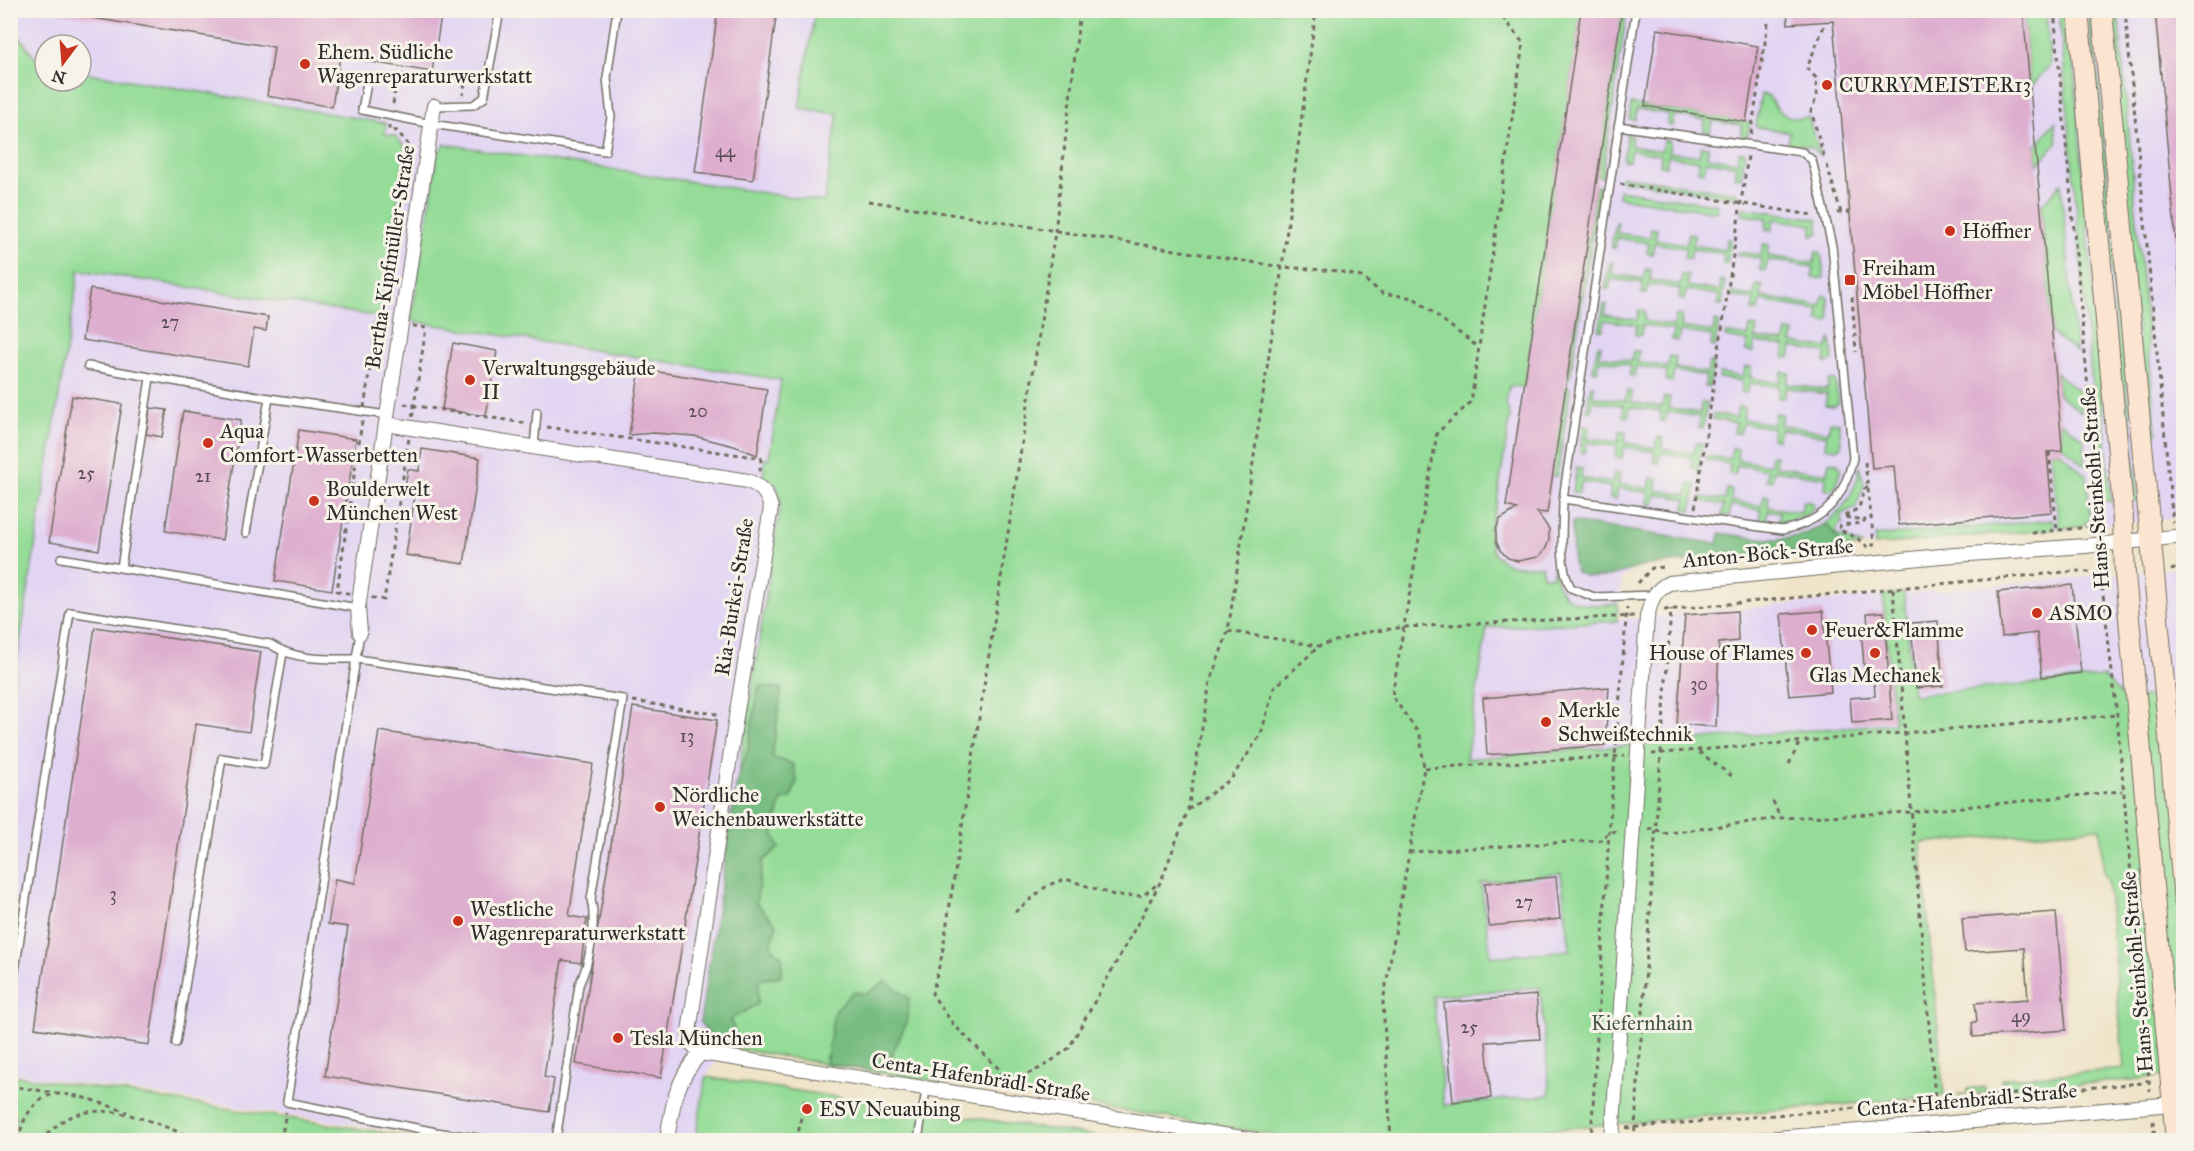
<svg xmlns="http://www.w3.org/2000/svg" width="2194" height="1151" font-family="'IM FELL Great Primer',serif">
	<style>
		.built { fill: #e2d4f3 }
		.green { fill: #94dc97; stroke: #608461; stroke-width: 1.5; fill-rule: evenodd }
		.forest { fill: #77bc80; stroke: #517456; stroke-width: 1.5 }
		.building { fill: #deaecf }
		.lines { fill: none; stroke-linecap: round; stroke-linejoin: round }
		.service-casing { stroke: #706c62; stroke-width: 10 }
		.minor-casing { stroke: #706c62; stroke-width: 16 }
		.secondary-casing { stroke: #706c62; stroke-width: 22 }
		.path { stroke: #706c62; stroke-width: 3; stroke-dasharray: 4.5 4.5; stroke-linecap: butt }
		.service { stroke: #fff; stroke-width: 7 }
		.minor { stroke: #fff; stroke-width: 14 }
		.secondary { stroke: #fce5d0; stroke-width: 20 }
		.poi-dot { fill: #c8321e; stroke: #f7f3e8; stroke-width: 2 }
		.labels { text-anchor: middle; stroke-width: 6; stroke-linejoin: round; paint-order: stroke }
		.number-label { font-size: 18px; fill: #584c54 }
		.poi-label { font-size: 21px; fill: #2b2b2b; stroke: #f7f3e8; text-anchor: start }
		.street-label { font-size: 21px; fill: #2b2b2b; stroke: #f7f3e8 }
		.park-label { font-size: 21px; fill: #455746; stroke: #f7f3e8 }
	</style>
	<rect width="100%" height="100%" fill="#f7f3e8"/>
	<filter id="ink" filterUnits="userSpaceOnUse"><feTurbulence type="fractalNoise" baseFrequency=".0167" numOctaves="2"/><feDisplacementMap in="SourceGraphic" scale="12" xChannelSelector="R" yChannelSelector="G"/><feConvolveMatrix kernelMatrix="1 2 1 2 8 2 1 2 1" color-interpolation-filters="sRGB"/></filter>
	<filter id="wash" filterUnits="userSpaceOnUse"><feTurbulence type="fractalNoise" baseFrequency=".008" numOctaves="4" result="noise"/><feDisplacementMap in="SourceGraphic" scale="24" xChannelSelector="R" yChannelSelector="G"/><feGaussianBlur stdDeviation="1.35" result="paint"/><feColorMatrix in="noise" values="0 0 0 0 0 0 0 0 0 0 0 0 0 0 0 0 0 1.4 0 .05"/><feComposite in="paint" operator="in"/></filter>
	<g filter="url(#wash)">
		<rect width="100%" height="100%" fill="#efe4c9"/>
		<!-- built -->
		<g class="built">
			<path d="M10,11H815L799,107L838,114L824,202L445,144L438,153L411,321L782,380L769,459L816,467L729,1040L706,1077L695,1140H457L11,1073V694L79,269L385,134L386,123L81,72V45H45V65L34,57L11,24Z"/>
			<path d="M1555,11H2183V517L1649,565L1635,567L1622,579L1617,620L2183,568V694L2106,701L1892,695L1895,723L1466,759L1487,628L1457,630Z"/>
			<path d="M1562,873L1570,950L1491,957L1480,882Z"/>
			<path d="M1540,987L1550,1095L1444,1105L1433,996Z"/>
		</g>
		<!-- green -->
		<g class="green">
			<path d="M815,11H1581L1524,387L1509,386L1506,404L1510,417L1496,507L1489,530L1491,545L1494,554L1507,563L1515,566H1542L1543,576H1553V566H1555C1555,607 1587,607 1618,604L1617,621L1487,628L1466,759L1894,723L1883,595L1904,593L1913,695L2104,677L2124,699L2183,694V1073L2141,1079L1425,1140H1324L1294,1138L1004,1091L999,1082L987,1089L884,1073L887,1065L826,1056V1064L727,1047L733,1041L731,1019L759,687L748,749L738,776L781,500L776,485L763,476L765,458L769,459L781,380L411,321L438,153L445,144L824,202L838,114L799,108ZM2100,828L2104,876L2107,877L2124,1069L2001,1079L2002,1090L1986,1092L1985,1087L1967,1089L1968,1094L1944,1096L1921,843ZM1561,873L1570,950L1491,957L1481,883ZM1540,987L1550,1095L1444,1105L1433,996Z"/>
			<path d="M1622,11H1627L1602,177L1597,176Z"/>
			<path d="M2023,11H2046L2050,65L2030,88Z"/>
			<path d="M2059,11H2069L2111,502L2102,500Z"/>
			<path d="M2088,11H2092L2138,500L2131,501Z"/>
			<path d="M2109,11H2118L2156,433L2146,434Z"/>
			<path d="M11,24L34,57L45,65V81H81V72L386,123L385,134L395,136L406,148L380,317L79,270L11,698Z"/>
			<path d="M1761,94L1769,96C1776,114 1789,120 1808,117L1821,156L1812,147L1788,143L1790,132L1756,127Z"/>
			<path d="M1631,104L1750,122L1747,137L1741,136L1742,125L1712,121L1710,132L1704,131L1705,120L1674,115L1672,126L1667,125L1668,114L1637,109L1635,120L1629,119Z"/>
			<path d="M2055,122L2057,143L2038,165L2036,146Z"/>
			<path d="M1627,134L1632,136L1631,146L1661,151L1664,140L1670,141L1669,152L1699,156L1701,146L1708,147L1707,157L1737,162L1739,151L1745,152L1741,178L1735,177L1737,166L1706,161L1704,172L1698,171L1699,161L1668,156L1666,166L1660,165L1661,155L1631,150L1629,161L1623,160Z"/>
			<path d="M1622,176L1737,193V197L1620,180Z"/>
			<path d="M2061,183L2076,352L2052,333L2041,206Z"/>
			<path d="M1596,186L1600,187L1570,377L1567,376Z"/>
			<path d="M1619,190L1718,205L1717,212L1618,197Z"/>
			<path d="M1743,208L1817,219L1819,233L1812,236V225L1774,219L1772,230L1766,229L1767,218L1742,215Z"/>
			<path d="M1616,222L1618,223L1617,233L1650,238L1651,228L1657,229L1655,239L1686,244L1688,233L1694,234L1693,245L1725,250L1727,239L1731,240L1727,265L1723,264L1724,254L1692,249L1690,259L1684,258L1686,248L1654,243L1652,254L1647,253L1649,243L1617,238L1615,248H1611Z"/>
			<path d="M1763,244L1769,245L1768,256L1814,263L1816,252L1821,253L1824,278H1812L1814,267L1768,260L1765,271L1760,270L1761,259L1737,255L1738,252L1761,255Z"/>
			<path d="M1610,263H1613L1612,274L1644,279L1646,269L1651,270L1650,280L1681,285L1682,275H1688L1687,286L1719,291L1721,280L1725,281L1722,305H1717L1719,295L1686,290L1684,300L1679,299L1680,289L1648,284L1646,294H1642L1643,283L1611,279L1609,289H1605Z"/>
			<path d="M1756,285L1762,286L1761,297L1821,306L1823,295L1828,297L1830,318L1827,322L1818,321L1819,310L1760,301L1758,311H1752L1754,300L1731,296V293L1754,296Z"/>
			<path d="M1604,304L1607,305L1605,315L1637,320L1639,310L1645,311L1644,321L1674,326L1676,315L1682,316L1681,327L1713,332L1715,321L1719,322L1715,347L1711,346L1712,336L1680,331L1678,341L1672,340L1674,330L1642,325L1641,335H1635L1637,325L1605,320L1603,330H1599Z"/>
			<path d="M1750,326L1757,327L1755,338L1785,342L1787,331L1794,332L1792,343L1827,348L1831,338L1833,361L1825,363L1826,353L1792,347L1790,358L1784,357L1785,346L1755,342L1753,352L1746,351L1748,341L1725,337L1726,333L1748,337Z"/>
			<path d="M1598,345H1601L1599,356L1631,361L1633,351H1639L1637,362L1668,367L1670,356L1676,357L1675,368L1707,373L1709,362L1713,363L1709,387H1705L1706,376L1674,371L1672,382L1666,381L1667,371L1636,366L1634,376L1629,375L1631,365L1599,360L1597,371L1593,370Z"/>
			<path d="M1745,367H1751L1750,378L1780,383L1782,372L1789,373L1787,384L1827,390L1829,380H1835L1839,402L1834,406L1825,405L1827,394L1786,388L1784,398H1778L1779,387L1749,383L1747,393L1741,392L1742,381L1719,378L1720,373L1743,377Z"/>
			<path d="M2056,373L2080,392L2081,412L2058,394Z"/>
			<path d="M1591,385L1594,386L1593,396L1625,401L1627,391L1632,392L1631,402L1662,407L1664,397H1670L1668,408L1700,413L1702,402L1707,403L1703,428L1699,427L1700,417L1667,412L1665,422L1660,421L1661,411L1630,407L1628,417L1623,416L1624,406L1593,401L1591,411H1587Z"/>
			<path d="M1566,386L1570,389L1557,476H1552Z"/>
			<path d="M1738,407L1745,408L1743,419L1773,424L1775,413L1782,414L1780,425L1828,432L1830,422L1839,423L1841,446L1836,449L1825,447L1827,436L1780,429L1778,440L1772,438L1773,428L1742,423L1740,434L1734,433L1736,423L1713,419V414L1736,418Z"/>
			<path d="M2060,421L2084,439L2086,466L2062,445Z"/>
			<path d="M1584,426L1589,427L1587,438L1618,442L1620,431L1626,432L1625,443L1656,448L1658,437L1663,438L1662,449L1694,453L1696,443H1702L1698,469L1691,468L1692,458L1661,453L1659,463L1654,462L1655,452L1624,447L1622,458L1616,457L1617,447L1587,442L1585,453L1580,452Z"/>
			<path d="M1732,448L1738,449L1737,460L1769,465L1771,455H1776L1775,466L1827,474L1829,462L1837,463L1841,469L1835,487L1830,490L1825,489L1826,478L1774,470L1772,481L1766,480L1768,470L1737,465L1735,475L1729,474L1730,464L1706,460L1707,456L1730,459Z"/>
			<path d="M2059,451L2087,476L2090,521L2080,527L2059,528L2051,452Z"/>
			<path d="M1860,466L1864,485L1856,507L1842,514L1840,518L1844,523L1838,525L1835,531L1837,535L1863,546L1844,548L1826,523C1845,510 1857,488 1860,466Z"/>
			<path d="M1577,467L1582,468L1581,478L1612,483L1614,473H1620L1618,484L1649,489L1651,478L1658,479L1656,490L1687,495L1689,484L1696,485L1692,510L1685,509L1686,499L1656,494L1654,505L1648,504L1649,493L1618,488L1616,499L1610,498L1611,487L1581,482L1579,493L1573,492Z"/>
			<path d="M1727,489L1732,490L1731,501L1762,506L1764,495L1769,496L1768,507L1801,512L1803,501L1813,503L1814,507L1805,516L1778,523L1780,512L1768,511L1766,521L1760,520L1761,510L1731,505L1729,516L1722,515L1724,505L1700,501L1701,497L1725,500Z"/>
			<path d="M2053,520L2054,529L1875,545V536Z"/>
			<path d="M10,1075H11L430,1140H79L58,1137L57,1140H13L17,1116L11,1115Z"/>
			<path d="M706,1077L1120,1140H695Z"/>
		</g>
		<!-- forest -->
		<g class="forest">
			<path d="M1572,522L1718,544L1720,533C1759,539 1792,546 1826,523L1844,548L1649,565C1627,569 1597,586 1576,572L1573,564Z"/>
			<path d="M759,686L782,689L772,757L793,764L797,781L791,798L782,800L773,831L779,848L763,861L756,903L777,925L771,946L783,958L781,976L759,980L758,1004L731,1019L736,1038L727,1047L714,1042L700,1022L738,776L748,749Z"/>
			<path d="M886,981L909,998L907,1021L884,1073L826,1064L834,1011L853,992L866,994Z"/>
		</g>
		<g id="blocks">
			<!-- building -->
			<g class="building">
				<path d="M61,10H442L432,72L340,57L332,107L267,96L274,47L61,13Z"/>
				<path d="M718,10H777L753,180L695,172Z"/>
				<path d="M1581,10H1622L1547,513L1537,512L1549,529V540L1545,550L1538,557L1518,561L1508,558L1500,550L1496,541V530L1499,520L1517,509L1506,506Z"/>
				<path d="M1787,10H2023L2062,445V451L2047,452L2052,512L1899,525L1894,466L1872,468L1833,21L1788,24Z"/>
				<path d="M2155,10H2184V308H2182Z"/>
				<path d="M1657,29L1758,46L1746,122L1645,106Z"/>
				<path d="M90,289L268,317L266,331L254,329L248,366L82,340Z"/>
				<path d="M453,343L497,351L486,416L442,409Z"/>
				<path d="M640,369L767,389L757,455L734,446L694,436L654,433L629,435Z"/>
				<path d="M72,396L122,404L99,550L49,542Z"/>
				<path d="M150,408L167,410L162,437L146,434Z"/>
				<path d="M183,411L241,420L222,540L165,531Z"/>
				<path d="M299,430L356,439L332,590L275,581Z"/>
				<path d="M422,449L480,458L464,564L406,555L415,495L404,493L408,469L419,471Z"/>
				<path d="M2072,585L2081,673L2042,677L2037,633L2002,637L1998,592Z"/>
				<path d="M1737,611L1738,641L1719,643L1716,727L1677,724L1685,615Z"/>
				<path d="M1823,611L1831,692L1789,696L1781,614Z"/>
				<path d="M1884,612L1892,720L1852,723L1850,698L1875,696L1874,678L1865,679L1861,628L1868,627L1867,613Z"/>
				<path d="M1938,621L1943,686L1916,688L1911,623Z"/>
				<path d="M95,627L261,652L249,732L196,724L149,1045L35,1028Z"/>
				<path d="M1609,687L1605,745L1487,755L1483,698Z"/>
				<path d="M633,707L717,720L661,1078L576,1064Z"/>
				<path d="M379,731L593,764L569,916L587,919L581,963L562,960L544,1077L554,1079L549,1112L325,1076L348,927L328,924L335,879L355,883Z"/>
				<path d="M1556,877L1560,919L1489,926L1485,883Z"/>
				<path d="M2056,912L2066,1030L1973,1037L1972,1023L1977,1021L1975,1003L2028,999L2024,948L1965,952L1962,919Z"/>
				<path d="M1536,995L1540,1039L1486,1042L1491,1098L1453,1102L1444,1003Z"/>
			</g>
		</g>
	</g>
	<g filter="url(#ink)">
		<use href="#blocks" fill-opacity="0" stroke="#706c62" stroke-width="1.5"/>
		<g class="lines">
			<!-- service casing -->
			<g class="service-casing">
				<g id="service">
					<path d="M1636,10L1563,499C1563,526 1558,565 1571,588L1594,597L1654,595"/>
					<path d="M368,78L362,110L432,124L605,151L611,117L607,78L617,10"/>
					<path d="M434,106L473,105L484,98L500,10"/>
					<path d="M88,366L269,398L387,415"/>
					<path d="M534,447L537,412"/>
					<path d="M1563,499L1782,530C1824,522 1844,499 1853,458L1832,246L1812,160L1802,152L1618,126"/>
					<path d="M246,533L269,398"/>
					<path d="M61,558L358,608"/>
					<path d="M121,568L150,378"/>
					<path d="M360,633L287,1102L436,1132L492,1140"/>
					<path d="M10,1003L70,612L270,644C295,661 327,659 357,659L623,699L591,899C597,924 590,962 579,985L556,1140"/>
					<path d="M176,1043L222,758L264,765L283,653"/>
					<path d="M918,1140L926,1090"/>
				</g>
			</g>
			<!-- minor casing -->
			<g class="minor-casing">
				<g id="minor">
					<path d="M386,424L748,481C762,487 767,493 771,508L736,717L689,1032L691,1043L701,1053"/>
					<path d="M360,633L358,608L434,106"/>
					<path d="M701,1053L1255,1140"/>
					<path d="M667,1140C672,1107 676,1078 701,1053"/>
					<path d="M1612,1140L1647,617C1651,601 1653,591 1669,583L1941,556L2085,546L2184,536"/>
					<path d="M1755,1140L2184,1103"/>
				</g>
			</g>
			<!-- secondary casing -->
			<g class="secondary-casing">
				<g id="secondary">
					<path d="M2078,10L2122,498L2125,574L2176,1140"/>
					<path d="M2102,10L2184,900"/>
				</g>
			</g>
			<!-- path -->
			<g class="path">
				<path d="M2054,10L2099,509L2098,529"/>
				<path d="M2125,10L2173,523"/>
				<path d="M393,104L397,74L465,83L463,95"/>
				<path d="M389,125V130L397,131L411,148"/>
				<path d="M1751,134L1768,23"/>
				<path d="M1824,156L1811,111L1817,96L1816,78L1807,68L1826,21"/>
				<path d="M1827,165L1841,213"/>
				<path d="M1620,184L1812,215"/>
				<path d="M869,201L1282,267L1338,271L1361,277L1382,293L1414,298L1479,348"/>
				<path d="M1837,213L1850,212"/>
				<path d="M1852,297L1856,352"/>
				<path d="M377,320L426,328L384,600L337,591Z"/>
				<path d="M384,321L398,231"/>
				<path d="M404,404L525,423"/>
				<path d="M547,427L761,458L760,472"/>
				<path d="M2049,452L2057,530"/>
				<path d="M1865,462L1874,544L1871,547"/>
				<path d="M1868,487L1864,489L1859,508L1843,517L1865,520L1862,523L1841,525L1838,529L1857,538L1869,548"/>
				<path d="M1695,508L1748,156"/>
				<path d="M2032,533L2097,526"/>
				<path d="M2178,550L2184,632"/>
				<path d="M2099,560L2117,715L2150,1091"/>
				<path d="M2171,570L2184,566"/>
				<path d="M1638,583L1652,568L1667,567"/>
				<path d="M1893,589L1936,1110"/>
				<path d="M1664,610L2077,571L2108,574"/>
				<path d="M1228,631L1319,646L1362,633L1405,627L1634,616"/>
				<path d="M633,701L722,715"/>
				<path d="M1699,752L1733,777"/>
				<path d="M1652,754L2117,715"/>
				<path d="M1789,764L1800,742"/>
				<path d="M1425,768L1625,756"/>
				<path d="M1773,801L1780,818"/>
				<path d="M1188,810L1231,779L1261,734L1274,688L1319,646"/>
				<path d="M1648,829L1655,828L1662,834L1780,818L1913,812L2122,791"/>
				<path d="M1409,852L1602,840L1609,832L1618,831"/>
				<path d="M1015,912L1048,885L1066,879L1114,895L1142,896L1159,883"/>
				<path d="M1003,1085L1043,1067L1069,1048L1161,881L1188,810L1210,682L1228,631L1282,267L1316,10"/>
				<path d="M10,1086L56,1093"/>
				<path d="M1001,1086L1000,1070L953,1024L932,994L942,955L1055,232L1080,10"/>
				<path d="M2153,1121L2155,1140"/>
				<path d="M1626,1128L2142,1083L2148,1080"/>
				<path d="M19,1140C21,1120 35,1095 58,1094C77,1093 109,1106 127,1112"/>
				<path d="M40,1140C47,1135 54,1127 61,1122C104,1095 158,1125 199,1140"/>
				<path d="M281,1140L286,1112"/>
				<path d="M797,1140L804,1100"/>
				<path d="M1391,1140L1383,1002L1424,768L1420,735L1392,696L1437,433L1471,402L1523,43L1497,10"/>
				<path d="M1591,1140L1609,832L1627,607"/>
				<path d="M1634,1140L1671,609"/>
			</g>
			<!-- service -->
			<use href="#service" class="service"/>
			<!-- minor -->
			<use href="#minor" class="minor"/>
			<!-- secondary -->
			<use href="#secondary" class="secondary"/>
		</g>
	</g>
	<!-- markers -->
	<g class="poi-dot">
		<circle cx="305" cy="64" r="6"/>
		<circle cx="1827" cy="85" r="6"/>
		<circle cx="1950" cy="231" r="6"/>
		<rect x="1844" y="274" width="12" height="12" rx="3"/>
		<circle cx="470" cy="380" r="6"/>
		<circle cx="208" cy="443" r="6"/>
		<circle cx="314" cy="501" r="6"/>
		<circle cx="2037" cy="613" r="6"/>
		<circle cx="1812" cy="630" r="6"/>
		<circle cx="1806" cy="653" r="6"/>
		<circle cx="1875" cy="653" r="6"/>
		<circle cx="1546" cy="722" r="6"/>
		<circle cx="660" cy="807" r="6"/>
		<circle cx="458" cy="921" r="6"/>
		<circle cx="618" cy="1038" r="6"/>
		<circle cx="807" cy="1109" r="6"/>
	</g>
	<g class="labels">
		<!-- number labels -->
		<g class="number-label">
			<text x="725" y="157">44</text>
			<text x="170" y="328">27</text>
			<text x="698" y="417">20</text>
			<text x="86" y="479">25</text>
			<text x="203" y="482">21</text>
			<text x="1699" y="690">30</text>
			<text x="687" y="742">13</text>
			<text x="113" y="900">3</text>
			<text x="1524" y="908">27</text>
			<text x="2021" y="1022">49</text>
			<text x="1469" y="1033">25</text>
		</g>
		<!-- poi labels -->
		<g class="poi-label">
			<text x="317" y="59">Ehem. Südliche<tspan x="317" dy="24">Wagenreparaturwerkstatt</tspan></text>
			<text x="1839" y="92">CURRYMEISTER13</text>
			<text x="1962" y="238">Höffner</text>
			<text x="1862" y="275">Freiham<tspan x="1862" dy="24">Möbel Höffner</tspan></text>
			<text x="482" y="375">Verwaltungsgebäude<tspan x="482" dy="24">II</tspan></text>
			<text x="220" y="438">Aqua<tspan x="220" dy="24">Comfort-Wasserbetten</tspan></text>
			<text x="326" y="496">Boulderwelt<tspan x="326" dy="24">München West</tspan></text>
			<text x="2049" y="620">ASMO</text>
			<text x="1824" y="637">Feuer&amp;Flamme</text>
			<text x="1794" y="660" text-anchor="end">House of Flames</text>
			<text x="1875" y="682" text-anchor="middle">Glas Mechanek</text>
			<text x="1558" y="717">Merkle<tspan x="1558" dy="24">Schweißtechnik</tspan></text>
			<text x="672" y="802">Nördliche<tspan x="672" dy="24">Weichenbauwerkstätte</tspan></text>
			<text x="470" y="916">Westliche<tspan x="470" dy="24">Wagenreparaturwerkstatt</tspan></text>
			<text x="630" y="1045">Tesla München</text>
			<text x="819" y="1116">ESV Neuaubing</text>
		</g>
		<!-- street labels -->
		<g class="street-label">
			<text transform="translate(390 257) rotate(-81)" y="7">Bertha-Kipfmüller-Straße</text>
			<text transform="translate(2095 488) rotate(-94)" y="7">Hans-Steinkohl-Straße</text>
			<text transform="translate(1768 553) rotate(-5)" y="7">Anton-Böck-Straße</text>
			<text transform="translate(734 597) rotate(-81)" y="7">Ria-Burkei-Straße</text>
			<text transform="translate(2137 972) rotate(-95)" y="7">Hans-Steinkohl-Straße</text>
			<text transform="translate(981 1077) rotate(9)" y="7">Centa-Hafenbrädl-Straße</text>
			<text transform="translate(1967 1100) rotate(-5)" y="7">Centa-Hafenbrädl-Straße</text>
		</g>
		<!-- park labels -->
		<g class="park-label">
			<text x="1642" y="1030">Kiefernhain</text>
		</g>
	</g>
	<!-- margin -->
	<rect width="2194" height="1151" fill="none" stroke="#f7f3e8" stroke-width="36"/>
	<!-- north arrow -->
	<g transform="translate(63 63) rotate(196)"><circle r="28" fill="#f7f3e8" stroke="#a5a39c" stroke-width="1.5"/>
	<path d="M0-4.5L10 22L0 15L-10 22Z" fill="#c8321e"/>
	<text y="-9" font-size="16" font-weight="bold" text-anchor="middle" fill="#2b2b2b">N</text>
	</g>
</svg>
